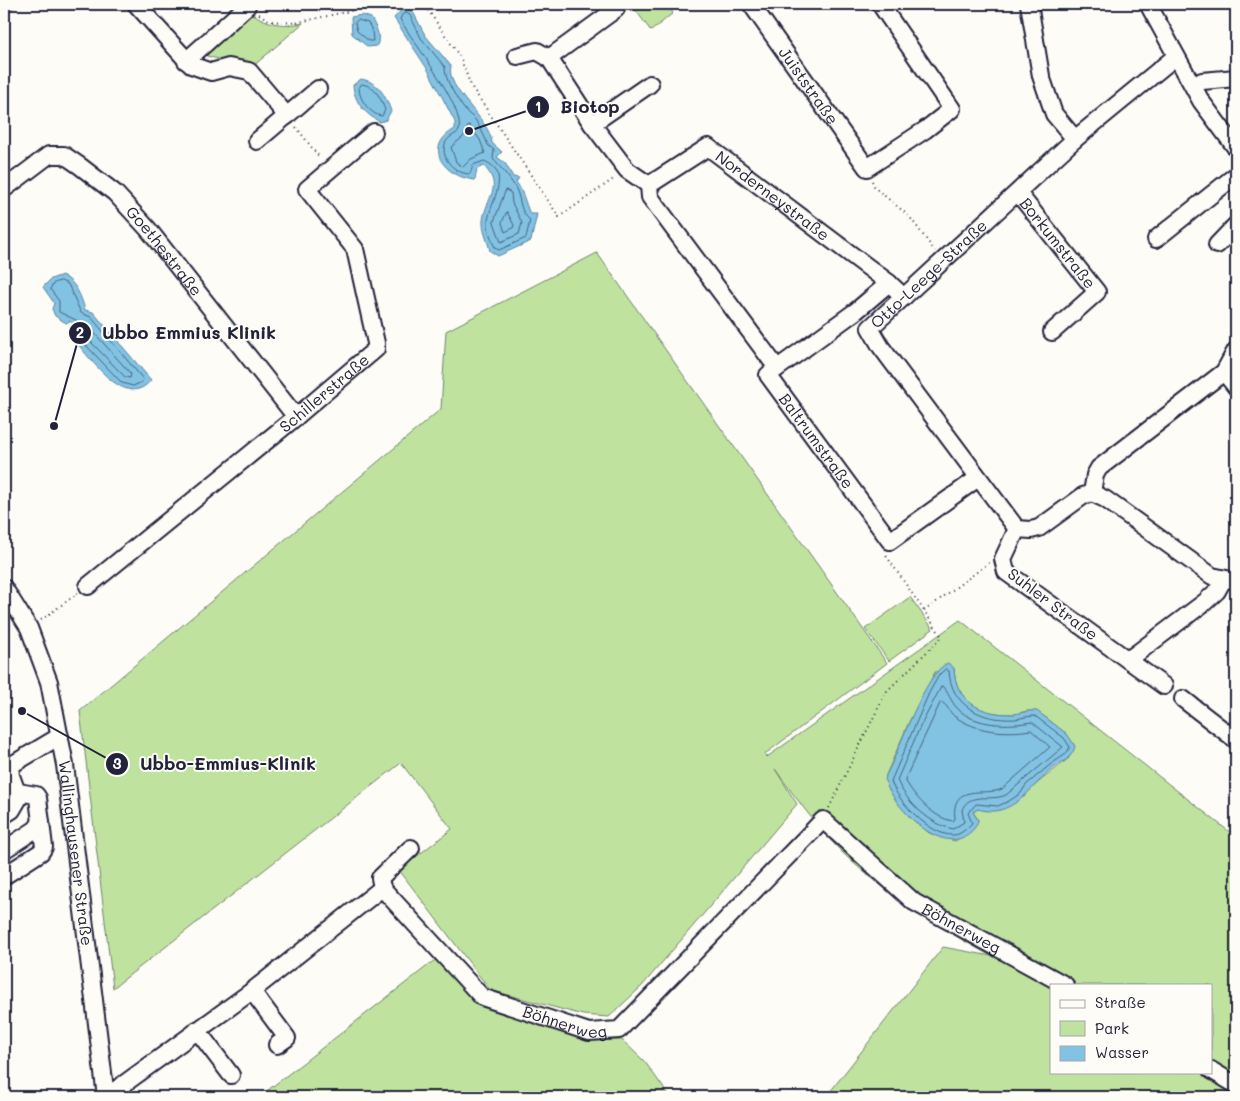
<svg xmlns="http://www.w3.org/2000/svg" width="1240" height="1101" font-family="Mali,sans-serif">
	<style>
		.green { fill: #bfe39e; stroke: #70826c; fill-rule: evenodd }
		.water { fill: #82c2e2; stroke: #5c829f }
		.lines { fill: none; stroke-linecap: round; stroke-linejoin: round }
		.shore { stroke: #48627e; stroke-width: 1 }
		.minor-casing { stroke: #22223b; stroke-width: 20 }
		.path { stroke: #22223b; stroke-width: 2; stroke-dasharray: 1 4; stroke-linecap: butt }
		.minor { stroke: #fdfcf7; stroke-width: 16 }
		.labels { text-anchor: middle; stroke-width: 4; stroke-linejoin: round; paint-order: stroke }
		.street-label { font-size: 16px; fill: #22223b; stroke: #fdfcf7 }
		.leader { fill: none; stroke: #22223b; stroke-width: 2 }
		.callout-dot { fill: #22223b; stroke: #fdfcf7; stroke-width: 2 }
		.mark-label { font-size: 15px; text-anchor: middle; font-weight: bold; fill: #fff }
		.callout-label { font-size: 18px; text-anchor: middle; font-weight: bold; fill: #22223b; stroke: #fdfcf7; stroke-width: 4; stroke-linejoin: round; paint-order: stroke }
	</style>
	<rect width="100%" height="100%" fill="#fdfcf7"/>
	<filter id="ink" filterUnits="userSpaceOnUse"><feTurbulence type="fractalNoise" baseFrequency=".02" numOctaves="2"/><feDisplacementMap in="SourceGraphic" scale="10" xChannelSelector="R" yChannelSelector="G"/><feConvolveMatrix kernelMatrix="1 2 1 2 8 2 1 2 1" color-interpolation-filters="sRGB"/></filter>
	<g filter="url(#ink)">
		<!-- green -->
		<g class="green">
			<path d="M631,4H667L673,13L651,31Z"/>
			<path d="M248,10C265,24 282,27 303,23L251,68L207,56L203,50Z"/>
			<path d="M597,253L887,663L765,754L767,757L960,620L1236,837V1097H826L943,947L991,956C947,932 903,904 864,872C829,844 801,805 775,769L797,804L642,986L609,1017L583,1015L490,990L399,870L452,829L401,763L113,988L80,711L441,409L446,331ZM954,668C955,702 981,715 1013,714C1019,714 1026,710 1032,711C1044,713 1057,728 1067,734L1069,758L1030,789L1024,797L978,809L973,812L978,820L971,831L955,841L929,833L901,807L888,788L886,775L909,722L935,672ZM1051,985H1211V1072H1051Z"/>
			<path d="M910,597L933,629L889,661L865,629Z"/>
			<path d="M439,957L479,1000L586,1041L622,1040L645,1062L670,1097H259Z"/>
		</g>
		<!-- water -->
		<g class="water">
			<path d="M406,5L412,10L425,35L451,66C445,90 490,118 492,143L502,152L497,157L505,163L513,177L519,178L516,182C523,190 525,203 530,214H537L531,241L498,256L490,251C488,241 482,231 483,220C486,197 504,188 484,166L477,169L475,180C444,177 422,147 455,129V122L428,70L394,18Z"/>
			<path d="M362,15L371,18C376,27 381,35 377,46L368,47L352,34L351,17Z"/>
			<path d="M361,79C379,82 385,95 391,111L386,120L380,122C365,114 354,102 353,85Z"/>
			<path d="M62,275C76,282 81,296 85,310L93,312L151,380C126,411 92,360 75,341L76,325L70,321L66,323L55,316L52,309L54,303L43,287L51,279Z"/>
			<path d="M948,663L954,668C955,702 982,715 1014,714C1022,713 1029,710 1037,711L1067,734L1075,746C1074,750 1073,753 1070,756C1066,761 1060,763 1055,767C1036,781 1023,804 1000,810C994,812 984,811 978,809L973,812L978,820C977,827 972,831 967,835C938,855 894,806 885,781L886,775C899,752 925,671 948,663Z"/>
		</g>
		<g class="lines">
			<!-- shore -->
			<g class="shore">
				<path d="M406,13L410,15L421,38L445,67C444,79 458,101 465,110C468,114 474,117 476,121C481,129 485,137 488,145L494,150L493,159C501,168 512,180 517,191C521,202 520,212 530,220L526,238L499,250L495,248C492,240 487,230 488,221C490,202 513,172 484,161L473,165L470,174C456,174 440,159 445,144C447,137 455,135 459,131C465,106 413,43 400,19L402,15Z"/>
				<path d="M358,20L368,23L372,30L373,41H369L357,31L355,23Z"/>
				<path d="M362,84C376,86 381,99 385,110L382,116C371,115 359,100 359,88Z"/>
				<path d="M469,125L480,140L485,153L471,159L463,167L456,162L451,147L463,137Z"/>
				<path d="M506,190L511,193L512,203L522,223L519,234L501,242L494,222Z"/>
				<path d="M507,212L514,225L513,228L505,232L502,223Z"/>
				<path d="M61,281L68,284L81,313L91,317L143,379L142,382L133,386L122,383L81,340L80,322L59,312V301L50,289L54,283Z"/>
				<path d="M89,327L131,374L130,378L125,377L87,338Z"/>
				<path d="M946,669L949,671C951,706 982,721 1015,719C1022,718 1028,716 1035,716L1064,738L1070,747L1066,754L1051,764L1026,785L1021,793L1009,801L998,806L976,804L968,813L972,823C967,828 961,835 953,835C931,836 897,801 891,781L929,693L939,675Z"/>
				<path d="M942,686C948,691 951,702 957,708C975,727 1010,726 1032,722L1063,747L1006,795C991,802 969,791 962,810L964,822L953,829C931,825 906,802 897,780L920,727Z"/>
				<path d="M941,702C947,704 949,712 954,716C976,732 1005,734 1031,730L1050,747L1002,789C986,797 950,781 955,819L953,821C933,818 915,797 905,780Z"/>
			</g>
			<!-- minor casing -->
			<g class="minor-casing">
				<g id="minor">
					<path d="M136,4L191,65L211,72L229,67L249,71L287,116"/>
					<path id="s1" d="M751,4L867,168L925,130L952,109L880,4"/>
					<path d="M1029,4L1041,76L1054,114L1075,139"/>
					<path d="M1148,4L1201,101L1236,148"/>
					<path d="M616,9L549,58L592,124L627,170L649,185"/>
					<path d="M517,56L537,51L549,58"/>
					<path d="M186,61L247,6"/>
					<path d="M1202,81L1236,78"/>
					<path d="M592,124L650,84"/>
					<path d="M257,141L318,89"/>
					<path id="s2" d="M4,189L49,155H64L80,166L115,193L148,229L296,417"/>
					<path id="s3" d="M1018,193L1097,292L1052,332"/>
					<path d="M1156,239L1236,175"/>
					<path d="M1217,245L1236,225"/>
					<path id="s4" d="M889,283L856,311L768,375L890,541L978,478"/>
					<path id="s5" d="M777,368L650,197L649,185L708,147L889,283L904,297"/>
					<path d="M1224,372L1236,387"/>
					<path d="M1092,493L1105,499L1212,576L1236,581"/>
					<path id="s6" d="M1017,529L881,347L870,328L1075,139L1175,57"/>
					<path d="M1223,580L1217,591L1205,602L1128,660L1006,572L1003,559L1017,529L1031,530L1039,528L1083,496L1092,493L1095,475L1099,468L1224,372L1236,350"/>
					<path id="s7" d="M88,586L296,417L376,349V343L355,249L307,189L374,132"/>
					<path id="s8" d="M4,588L29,628L49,682L65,765L106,1097"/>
					<path d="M1128,660L1164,686"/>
					<path d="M1183,699L1236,740"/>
					<path d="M4,815L12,810L19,798L10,773L13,764L60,736"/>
					<path d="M4,850L36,829L41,822"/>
					<path d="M4,876L41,852L44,847L38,798L36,795L18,792"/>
					<path id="s9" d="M382,888L482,997L589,1032L619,1030L823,820L914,902L1065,985"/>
					<path d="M382,888L380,878L411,848"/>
					<path d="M252,991L287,1038L277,1045"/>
					<path d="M197,1030L231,1075"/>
					<path d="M1211,1070L1236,1085"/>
					<path d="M106,1097L252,991L382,888"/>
				</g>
			</g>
			<!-- path -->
			<g class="path">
				<path d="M421,4L428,10L430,4"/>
				<path d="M428,10L460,57L471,86L559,217L615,178"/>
				<path d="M4,14L17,4"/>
				<path d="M259,14L270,21L295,23L382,4"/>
				<path d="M296,127L320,158"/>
				<path d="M872,181L875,188L909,216L935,251"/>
				<path d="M924,611L989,563"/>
				<path d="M41,620L78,593"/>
				<path d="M829,808L886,692L942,637L885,554"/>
			</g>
			<!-- minor -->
			<use href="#minor" class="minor"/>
		</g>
	</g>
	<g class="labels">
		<!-- street labels -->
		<g class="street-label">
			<text dy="6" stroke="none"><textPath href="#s1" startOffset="100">Juiststraße</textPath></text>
			<text dy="6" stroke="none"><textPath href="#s5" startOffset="376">Norderneystraße</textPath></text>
			<text dy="6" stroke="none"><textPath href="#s3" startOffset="64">Borkumstraße</textPath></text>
			<text dy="6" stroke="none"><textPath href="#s2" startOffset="211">Goethestraße</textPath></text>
			<text dy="6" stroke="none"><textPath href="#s6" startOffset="329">Otto-Leege-Straße</textPath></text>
			<text dy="6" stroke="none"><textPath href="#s7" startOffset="305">Schillerstraße</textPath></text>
			<text dy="6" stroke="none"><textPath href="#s4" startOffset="234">Baltrumstraße</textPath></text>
			<text transform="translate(1053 604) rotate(37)" y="6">Suhler Straße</text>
			<text dy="6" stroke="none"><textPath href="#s8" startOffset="278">Wallinghausener Straße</textPath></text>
			<text dy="6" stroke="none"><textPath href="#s9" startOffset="760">Böhnerweg</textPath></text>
			<text dy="6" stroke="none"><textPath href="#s9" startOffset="235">Böhnerweg</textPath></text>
		</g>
	</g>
	<!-- callouts -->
	<path class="leader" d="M469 131L538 107M54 426L80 333M22 711L117 764"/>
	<g class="callout-dot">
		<circle cx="469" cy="131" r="5"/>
		<circle cx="54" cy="426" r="5"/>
		<circle cx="22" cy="711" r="5"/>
		<circle cx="538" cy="107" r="12"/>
		<circle cx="80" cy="333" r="12"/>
		<circle cx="117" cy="764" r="12"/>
	</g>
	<g class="mark-label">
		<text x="538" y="112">1</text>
		<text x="80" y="338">2</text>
		<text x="117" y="769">3</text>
	</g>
	<g class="callout-label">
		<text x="590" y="113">Biotop</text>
		<text x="189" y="339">Ubbo Emmius Klinik</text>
		<text x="228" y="770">Ubbo-Emmius-Klinik</text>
	</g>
	<!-- margin -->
	<rect width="1240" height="1101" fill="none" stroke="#fdfcf7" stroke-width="20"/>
	<rect x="10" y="10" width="1220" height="1081" fill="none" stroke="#22223b" stroke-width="2" filter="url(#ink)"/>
	<!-- legend -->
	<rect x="1050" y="984" width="162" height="90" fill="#fdfcf7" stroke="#a5a5ac"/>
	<rect x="1060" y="1000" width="25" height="8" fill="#fdfcf7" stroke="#a5a5ac"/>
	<text x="1095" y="1008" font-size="15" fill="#22223b">Straße</text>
	<rect x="1060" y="1021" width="25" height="15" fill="#bfe39e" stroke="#a5a5ac"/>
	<text x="1095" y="1034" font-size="15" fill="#22223b">Park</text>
	<rect x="1060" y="1046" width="25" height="15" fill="#82c2e2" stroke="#a5a5ac"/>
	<text x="1095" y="1058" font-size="15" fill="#22223b">Wasser</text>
</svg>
